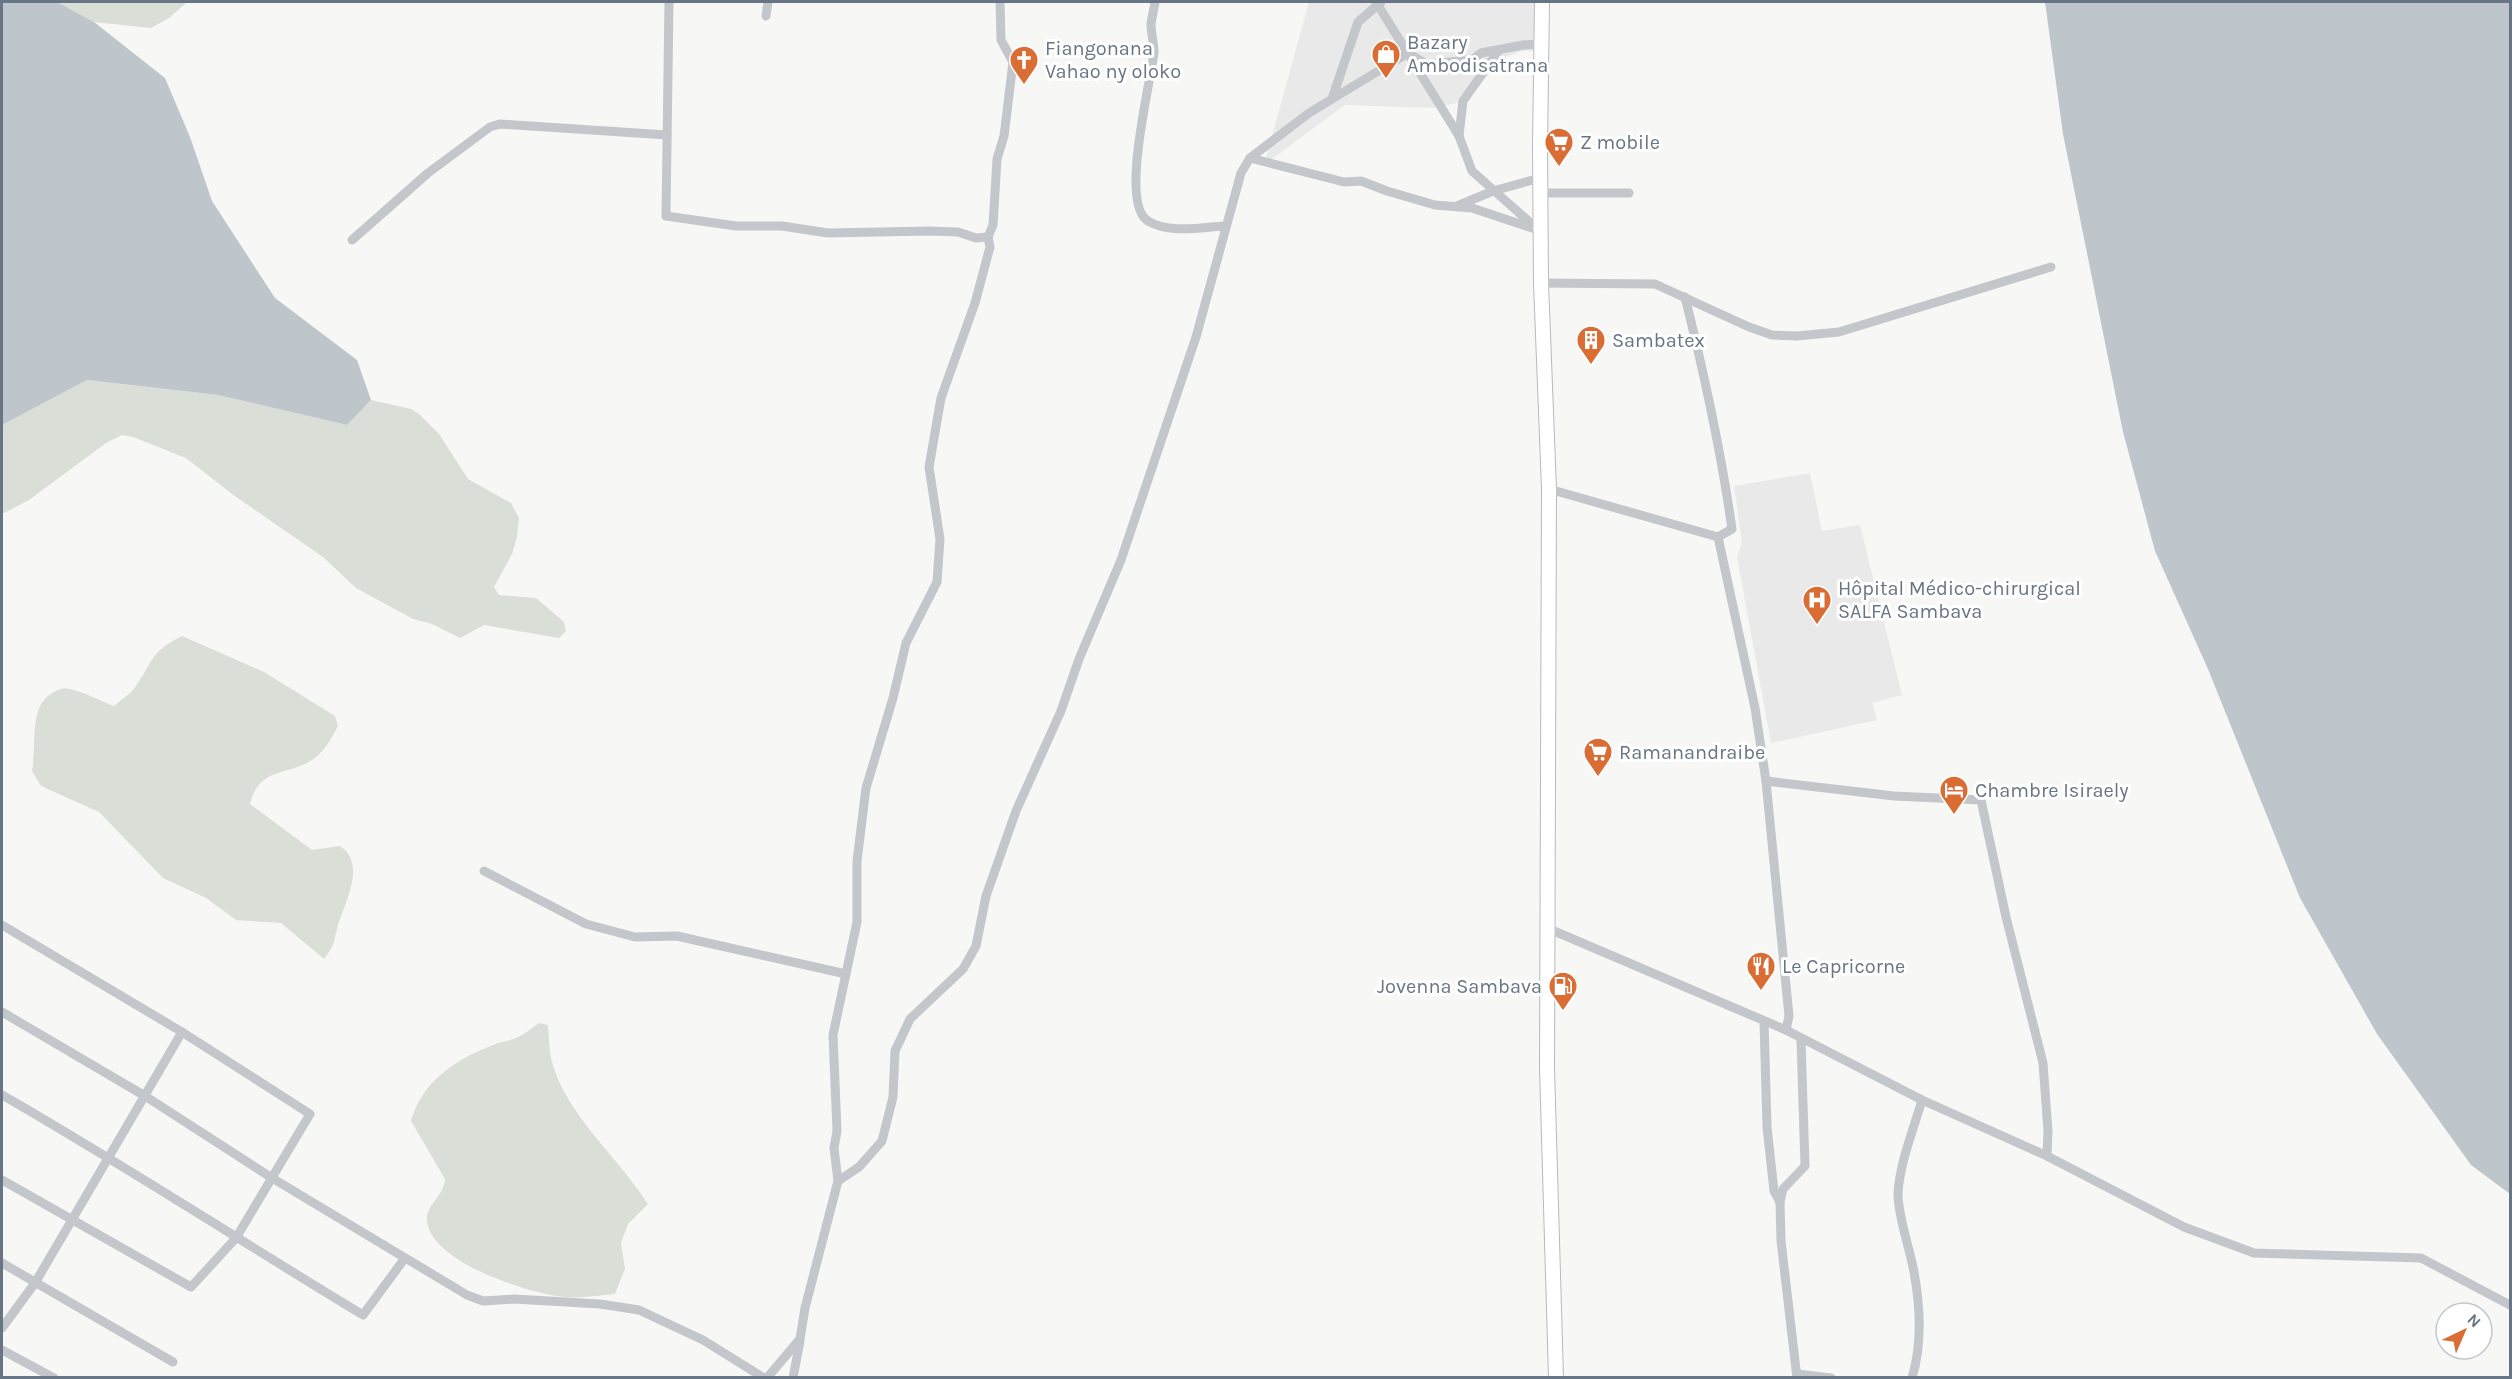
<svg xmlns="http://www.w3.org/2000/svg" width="2512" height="1379" font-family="Karla,sans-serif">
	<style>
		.built { fill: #e8e9e8 }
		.green { fill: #d9ded6 }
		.water { fill: #bec5cb }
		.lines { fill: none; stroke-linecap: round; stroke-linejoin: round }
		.secondary-casing { stroke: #b6babe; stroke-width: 16 }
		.minor { stroke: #c3c6ca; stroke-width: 9 }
		.secondary { stroke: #fff; stroke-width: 14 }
		.labels { text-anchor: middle; stroke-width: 6; stroke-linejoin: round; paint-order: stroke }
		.poi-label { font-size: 20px; fill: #687584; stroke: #fff; text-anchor: start }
	</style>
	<rect width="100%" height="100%" fill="#f7f8f5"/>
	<!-- built -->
	<g class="built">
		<path d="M1309,2H1537V51H1521L1501,59L1467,101L1432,108L1345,105L1264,165Z"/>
		<path d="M1810,473L1822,531L1860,525L1902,695L1872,703L1877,720L1771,743L1737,557L1742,543L1734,486Z"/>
	</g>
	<!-- green -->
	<g class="green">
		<path d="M57,2H187L169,18L151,28L94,22Z"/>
		<path d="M87,380L218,395L347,425L371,400L411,409L419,414L439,434L468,479L511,503L519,518L517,537L512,554L494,587L499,595L536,598L564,622L566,631L559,638L484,625L460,638L432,624L413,619L356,588L323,557L232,494L186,458L133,437L122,435L106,443L29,500L2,514V425Z"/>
		<path d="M182,636L264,672L335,716L338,726C331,739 325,751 312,760C287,776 259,767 250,804L312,850L340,846C367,864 345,902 338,925C333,943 336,943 324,959L281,923L236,920L206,898L163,878L99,812L41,786L32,771C37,746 28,707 52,693C58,690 63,687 70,689C85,692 100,701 114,706C120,701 127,696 132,691C153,665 147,653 182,636Z"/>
		<path d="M539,1023L548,1025C549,1037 549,1051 552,1062C567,1116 619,1158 648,1204L628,1224L621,1243L625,1269L615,1294C599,1295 581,1299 565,1297C530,1294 429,1262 427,1220C426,1205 444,1196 445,1179L411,1121C423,1079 458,1058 498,1043C503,1041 510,1041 516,1038C524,1035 532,1028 539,1023Z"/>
	</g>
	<!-- water -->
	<g class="water">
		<path d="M2,2H57L94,22L165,78L190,137L212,201L275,298L357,360L371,400L347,425L218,395L87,380L2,425Z"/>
		<path d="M2045,2H2510V1194L2471,1165L2377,1034L2300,898L2208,669L2155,551L2123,432L2063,134Z"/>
	</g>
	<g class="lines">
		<!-- secondary casing -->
		<g class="secondary-casing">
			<path id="secondary" d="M1542,2L1540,146L1541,283L1549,489L1547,1068L1556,1378"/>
		</g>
		<!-- minor -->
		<g class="minor">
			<path d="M669,2L666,216L736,226H782L828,233L929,231L958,232L976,238L988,237"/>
			<path d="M1155,2C1154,9 1152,17 1151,24C1151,33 1154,43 1154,52C1151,82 1119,204 1148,221C1169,234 1202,227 1225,226"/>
			<path d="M1376,2L1459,136"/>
			<path d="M766,16L768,2"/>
			<path d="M1499,50L1463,101L1459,136L1472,171L1534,226"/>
			<path d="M1332,99L1358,22L1381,2"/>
			<path d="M1250,158L1344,182L1361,181L1387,191L1435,205L1472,208L1541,231"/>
			<path d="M1540,193H1629"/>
			<path d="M1457,206L1493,191L1540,178"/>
			<path d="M352,240L428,173L490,127L500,124L667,135"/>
			<path d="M1541,283L1655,284L1749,327L1772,335L1797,336L1839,332L2051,267"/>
			<path d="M1685,297C1704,373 1721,451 1732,529L1718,537"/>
			<path d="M1549,489L1718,537L1755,708L1766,781L1789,1016L1786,1030"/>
			<path d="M1766,781L1894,796L1981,800L2006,917L2043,1063L2048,1131L2047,1156"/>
			<path d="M484,871L586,924L635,937L677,936L846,974"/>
			<path d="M2,925L182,1032L310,1114L236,1238L191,1287L2,1180"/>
			<path d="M1547,928L1786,1030L1922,1100L2047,1156L2184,1227L2254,1253L2421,1258L2510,1305"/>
			<path d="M2,1012L145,1096L272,1178L467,1295L483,1301L514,1299L600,1304L639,1310L703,1340L764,1378"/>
			<path d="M1764,1022L1767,1127L1774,1191L1780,1202"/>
			<path d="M2,1095C124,1165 242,1242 363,1315L405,1258"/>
			<path d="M838,1181L859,1167L882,1141L893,1097L895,1051L910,1019L963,969L976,946L986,896L1016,811L1061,711L1079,659L1121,560L1196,337L1241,173L1250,158L1309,113L1408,53L1428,65L1473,59L1481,53L1523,45L1542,44"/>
			<path d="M2,1263L173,1362"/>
			<path d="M2,1328L35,1283L182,1032"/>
			<path d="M2,1350L54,1378"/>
			<path d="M1798,1374L1831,1378"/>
			<path d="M767,1378L800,1339L805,1308L838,1181L834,1148L837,1131L833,1035L857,922V861L866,788L893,698L906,643L937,582L940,539L929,467L941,398L975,303L990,247L988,237L993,225L997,159L1004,136L1013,62L1001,40L1000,2"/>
			<path d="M793,1378L800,1341"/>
			<path d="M1797,1378L1781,1241L1780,1202L1783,1189L1805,1166L1801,1040"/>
			<path d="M1912,1378C1922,1345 1920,1305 1914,1272C1910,1249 1898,1217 1898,1194C1899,1165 1914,1128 1922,1100"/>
		</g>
		<!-- secondary -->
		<use href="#secondary" class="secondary"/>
	</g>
	<!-- icons -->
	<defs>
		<g id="shop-pin" transform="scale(1.5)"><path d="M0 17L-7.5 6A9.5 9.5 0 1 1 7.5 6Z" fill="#d96d34" stroke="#fff"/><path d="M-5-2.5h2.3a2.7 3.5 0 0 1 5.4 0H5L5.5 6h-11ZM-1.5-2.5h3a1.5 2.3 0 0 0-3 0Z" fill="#fff"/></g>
		<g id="church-pin" transform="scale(1.5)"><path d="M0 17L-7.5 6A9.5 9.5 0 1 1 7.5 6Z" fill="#d96d34" stroke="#fff"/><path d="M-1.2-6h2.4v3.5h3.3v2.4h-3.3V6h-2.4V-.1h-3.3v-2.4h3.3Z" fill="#fff"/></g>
		<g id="supermarket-pin" transform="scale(1.5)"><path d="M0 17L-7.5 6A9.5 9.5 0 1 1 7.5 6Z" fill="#d96d34" stroke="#fff"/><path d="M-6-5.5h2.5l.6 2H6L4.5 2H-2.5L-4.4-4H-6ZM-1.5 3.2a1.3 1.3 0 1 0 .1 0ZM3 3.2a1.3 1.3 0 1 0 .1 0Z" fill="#fff"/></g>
		<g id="building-pin" transform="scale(1.5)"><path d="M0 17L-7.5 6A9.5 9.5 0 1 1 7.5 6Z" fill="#d96d34" stroke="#fff"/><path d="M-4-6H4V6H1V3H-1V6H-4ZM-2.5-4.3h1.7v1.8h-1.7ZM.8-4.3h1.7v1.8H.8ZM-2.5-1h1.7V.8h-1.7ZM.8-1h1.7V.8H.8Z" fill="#fff"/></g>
		<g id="hospital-pin" transform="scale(1.5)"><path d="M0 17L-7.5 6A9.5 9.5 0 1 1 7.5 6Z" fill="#d96d34" stroke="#fff"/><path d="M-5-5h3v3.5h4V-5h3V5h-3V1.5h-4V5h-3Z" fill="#fff"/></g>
		<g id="hotel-pin" transform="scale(1.5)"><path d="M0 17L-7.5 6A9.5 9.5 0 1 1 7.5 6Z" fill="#d96d34" stroke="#fff"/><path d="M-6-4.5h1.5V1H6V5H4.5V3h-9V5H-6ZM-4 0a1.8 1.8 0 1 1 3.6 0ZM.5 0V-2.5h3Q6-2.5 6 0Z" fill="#fff"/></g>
		<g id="restaurant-pin" transform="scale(1.5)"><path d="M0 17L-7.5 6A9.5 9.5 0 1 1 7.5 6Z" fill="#d96d34" stroke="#fff"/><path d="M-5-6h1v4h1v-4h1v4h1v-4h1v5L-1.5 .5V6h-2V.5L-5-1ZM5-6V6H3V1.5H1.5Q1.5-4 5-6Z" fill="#fff"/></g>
		<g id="fuel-pin" transform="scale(1.5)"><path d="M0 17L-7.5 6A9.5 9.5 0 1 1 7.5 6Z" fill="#d96d34" stroke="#fff"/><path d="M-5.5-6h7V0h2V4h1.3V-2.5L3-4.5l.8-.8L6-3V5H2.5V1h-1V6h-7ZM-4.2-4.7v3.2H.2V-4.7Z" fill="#fff"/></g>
	</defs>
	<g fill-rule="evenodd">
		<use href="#shop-pin" x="1386" y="54"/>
		<use href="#church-pin" x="1024" y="60"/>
		<use href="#supermarket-pin" x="1559" y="142"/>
		<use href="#building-pin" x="1591" y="340"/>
		<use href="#hospital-pin" x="1817" y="600"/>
		<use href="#supermarket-pin" x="1598" y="752"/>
		<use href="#hotel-pin" x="1954" y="790"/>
		<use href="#restaurant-pin" x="1761" y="966"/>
		<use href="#fuel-pin" x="1563" y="986"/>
	</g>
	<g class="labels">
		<!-- poi labels -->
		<g class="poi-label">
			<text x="1407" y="49">Bazary<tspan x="1407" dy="23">Ambodisatrana</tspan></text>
			<text x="1045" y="55">Fiangonana<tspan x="1045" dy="23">Vahao ny oloko</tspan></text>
			<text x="1580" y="149">Z mobile</text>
			<text x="1612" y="347">Sambatex</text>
			<text x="1838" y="595">Hôpital Médico-chirurgical<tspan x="1838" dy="23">SALFA Sambava</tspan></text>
			<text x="1619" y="759">Ramanandraibe</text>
			<text x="1975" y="797">Chambre Isiraely</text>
			<text x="1782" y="973">Le Capricorne</text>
			<text x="1542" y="993" text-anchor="end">Jovenna Sambava</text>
		</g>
	</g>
	<!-- border -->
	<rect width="2512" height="1379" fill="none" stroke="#687584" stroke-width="6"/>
	<!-- north arrow -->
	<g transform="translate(2464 1331) rotate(44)"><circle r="28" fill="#ffffff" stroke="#c3c8ce" stroke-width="1.5"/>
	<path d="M0-4.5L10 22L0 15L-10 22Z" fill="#d96d34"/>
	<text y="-9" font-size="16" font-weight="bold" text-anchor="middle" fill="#687584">N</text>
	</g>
</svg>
